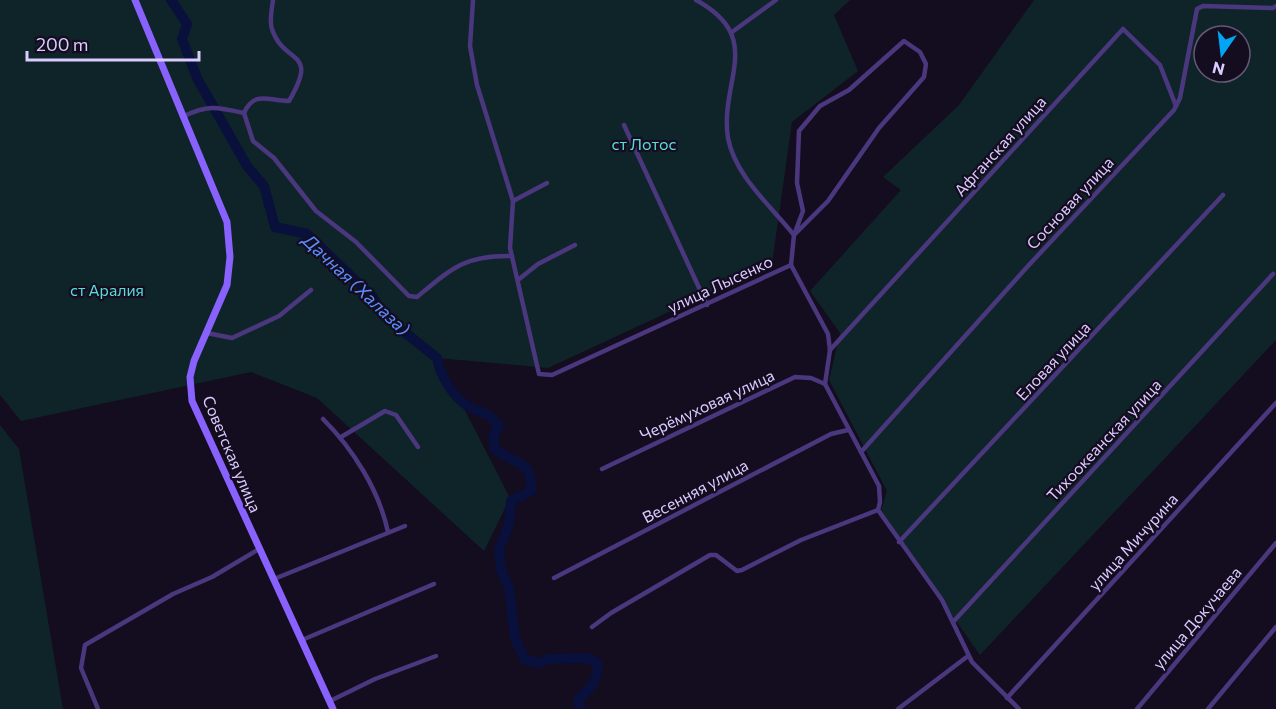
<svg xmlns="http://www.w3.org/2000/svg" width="1276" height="709" font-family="Commissioner,sans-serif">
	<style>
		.green { fill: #0f2429; fill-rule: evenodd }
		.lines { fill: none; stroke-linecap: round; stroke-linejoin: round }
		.river { stroke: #09103b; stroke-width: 10 }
		.street { stroke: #4a377e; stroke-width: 4.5 }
		.secondary { stroke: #8962fe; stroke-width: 7 }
		.labels { text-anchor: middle; stroke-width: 4.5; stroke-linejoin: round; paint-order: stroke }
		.park-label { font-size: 16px; fill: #58deda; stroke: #140c1f }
		.street-label { font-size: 16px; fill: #dccbff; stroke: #140c1f }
		.water-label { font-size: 18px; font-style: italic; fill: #598dfe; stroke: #140c1f }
	</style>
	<rect width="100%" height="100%" fill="#140c1f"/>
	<!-- green -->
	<g class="green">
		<path d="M0,0H850L834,15L858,71L792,122L772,264L548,368L438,358L510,498L484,551L317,398L251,372L21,421L0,395Z"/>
		<path d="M1034,0H1276V340L980,655L880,514L887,491L829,380L840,333L810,291L901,190L883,177L959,105ZM1204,36H1240V72H1204Z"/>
		<path d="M0,425L19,449L63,709H0Z"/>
	</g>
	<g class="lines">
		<!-- river -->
		<path class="river" d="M171,0L187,24L182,39L197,78L247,166L264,186L275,227L307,234L373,297L383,315L437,358C440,375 452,396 468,406C484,416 483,407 499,426L493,436L495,449C516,466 533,459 531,491L511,501L509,524L499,550L501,570L509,588L515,639L525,660L540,663L549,659L589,658L598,664C597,681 591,689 578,699L580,709"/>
		<!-- street -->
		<g class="street">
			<path d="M473,0L470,46L477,85L513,201L510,248L539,374L552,375L791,265L828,334L830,350L825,384L879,486L880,502L878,510L942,600L972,662L1019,709"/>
			<path d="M696,0C766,38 719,81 728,138C735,176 771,206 794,235L791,265"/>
			<path d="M732,32L776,0"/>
			<path d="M904,41L920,52L926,64L924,77L879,128L828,201L794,235L803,211L797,183L799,131L820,106L849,90Z"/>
			<path d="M244,113C254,90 269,101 289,101C320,48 284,66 272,29C269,21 272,8 273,0"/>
			<path d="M182,117C207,104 218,107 244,113L253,141L274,158L316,211L356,242L409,296L417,297C452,268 465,255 512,256"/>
			<path d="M624,125L707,305"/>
			<path d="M513,201L547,183"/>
			<path d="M518,280L538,264L575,245"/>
			<path d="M207,333L232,338L279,316L311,290"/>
			<path d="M830,350L1123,29L1160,65L1176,106"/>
			<path d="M323,419C353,449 379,490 388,532"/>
			<path d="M341,437L385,411L396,415L418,447"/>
			<path d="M861,452L1028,266L1174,110L1180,98L1197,9L1203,6L1273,8L1276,6"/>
			<path d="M602,469L795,377L811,378L825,384"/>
			<path d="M899,542L1223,195"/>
			<path d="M554,578L831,434L848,430"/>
			<path d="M274,579L405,526"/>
			<path d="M953,622L1273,274"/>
			<path d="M592,627L611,613L710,555H716L737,571L742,570L801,540L878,510"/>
			<path d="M302,640L434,584"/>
			<path d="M1007,698L1276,403"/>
			<path d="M330,701L375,679L436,656"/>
			<path d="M98,709L81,668L85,645L173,594L212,577L259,549"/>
			<path d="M898,709L968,656"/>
			<path d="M1137,709L1276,543"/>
			<path d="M1208,709L1276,627"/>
		</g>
		<!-- secondary -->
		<path class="secondary" d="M135,0L227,222L230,257L227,285L194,361L190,377L192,401L333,709"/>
	</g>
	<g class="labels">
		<!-- park labels -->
		<g class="park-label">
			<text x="644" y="150">ст Лотос</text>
			<text x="107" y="296">ст Аралия</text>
		</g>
		<!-- street labels -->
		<g class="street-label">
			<text transform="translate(1000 146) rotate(-48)" y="6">Афганская улица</text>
			<text transform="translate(1070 203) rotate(-47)" y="6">Сосновая улица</text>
			<text transform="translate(720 284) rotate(-25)" y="6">улица Лысенко</text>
			<text transform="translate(1053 361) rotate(-47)" y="6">Еловая улица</text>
			<text transform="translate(707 405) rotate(-25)" y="6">Черёмуховая улица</text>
			<text transform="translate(1104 440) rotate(-47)" y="6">Тихоокеанская улица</text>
			<text transform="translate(232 454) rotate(67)" y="6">Советская улица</text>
			<text transform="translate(695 491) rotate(-28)" y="6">Весенняя улица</text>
			<text transform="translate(1133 542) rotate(-48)" y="6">улица Мичурина</text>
			<text transform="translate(1197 618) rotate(-50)" y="6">улица Докучаева</text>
		</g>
		<!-- water labels -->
		<g class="water-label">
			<text transform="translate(356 285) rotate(43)" y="6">Дачная (Халаза)</text>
		</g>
	</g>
	<!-- north arrow -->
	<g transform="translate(1222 54) rotate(194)"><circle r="28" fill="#140c1f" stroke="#645879" stroke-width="1.5"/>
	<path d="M0-4.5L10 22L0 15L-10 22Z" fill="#01a5f4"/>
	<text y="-9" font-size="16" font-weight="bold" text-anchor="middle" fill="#dccbff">N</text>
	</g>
	<!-- scale -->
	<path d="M27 51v9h172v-9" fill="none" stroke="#dccbff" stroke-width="3"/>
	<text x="36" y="51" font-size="18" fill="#dccbff" stroke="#140c1f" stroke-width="4.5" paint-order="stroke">200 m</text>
</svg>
